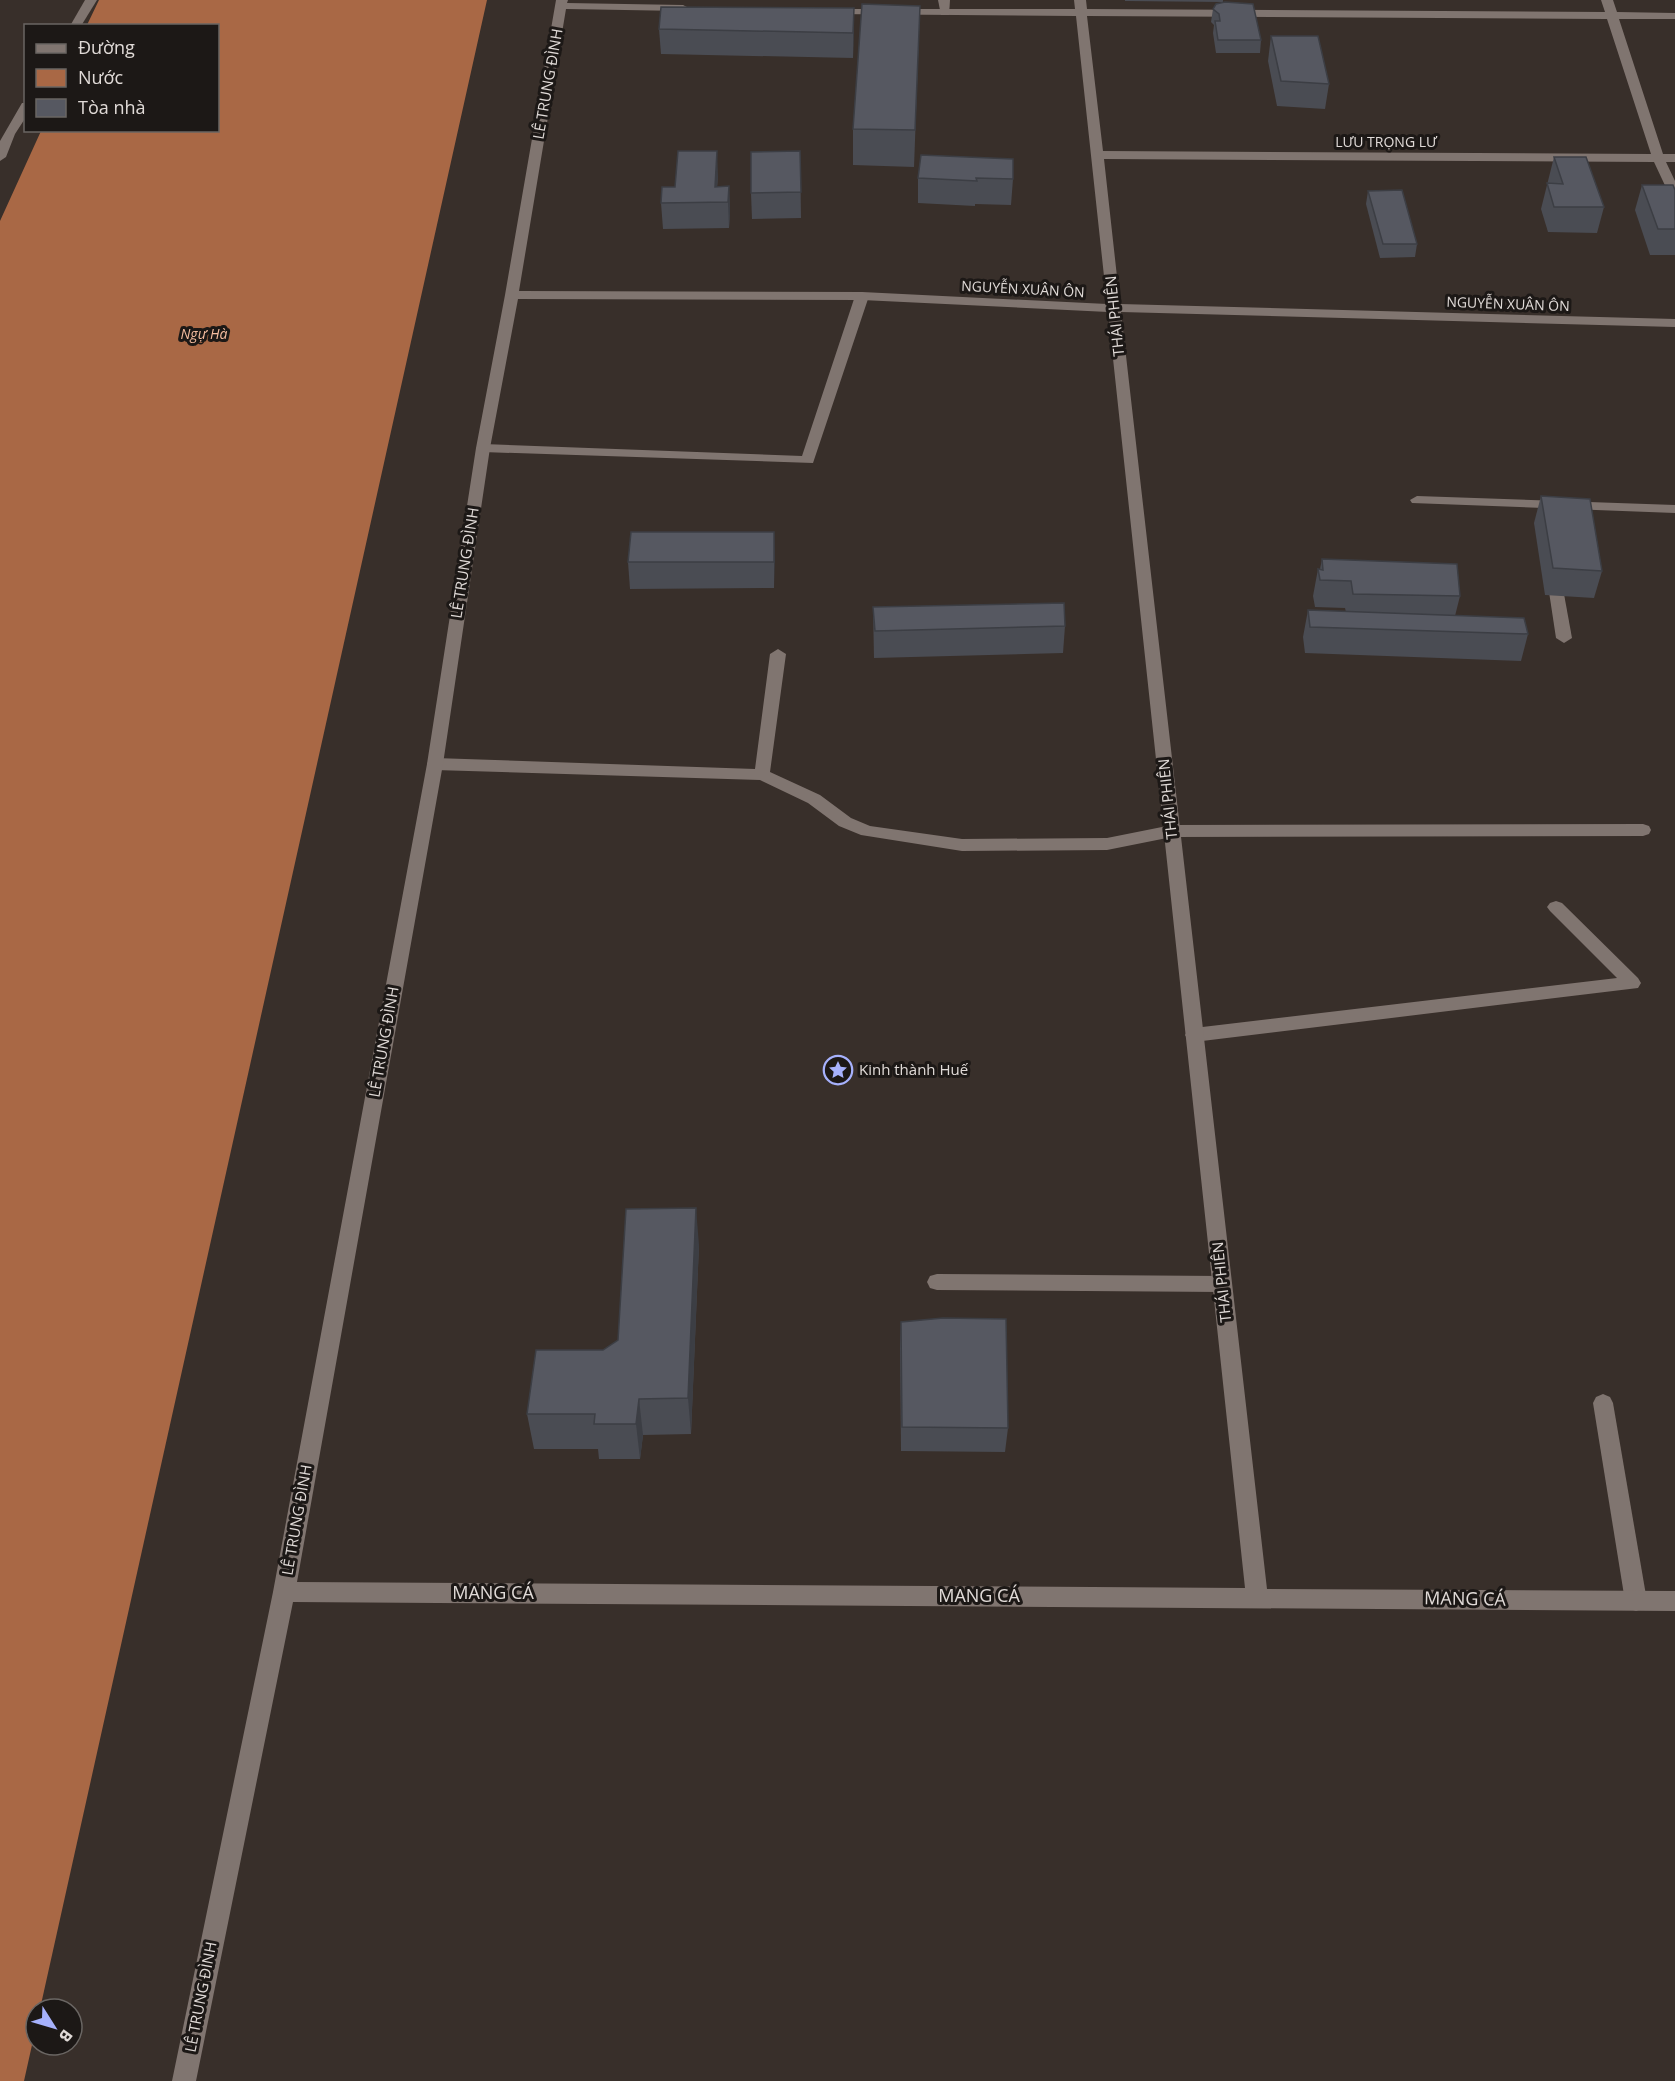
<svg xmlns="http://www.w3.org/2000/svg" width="1675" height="2081" font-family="'Open Sans',sans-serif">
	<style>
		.water { fill: #a96845 }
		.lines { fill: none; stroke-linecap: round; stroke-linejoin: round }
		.lane { fill: #807570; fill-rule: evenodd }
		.street { fill: #807570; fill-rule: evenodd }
		.wall { fill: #4a4c53 }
		.shaded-wall { fill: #3c3e44 }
		.building { fill: #565861; stroke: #3c3e44; stroke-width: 1.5 }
		.labels { text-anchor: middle; stroke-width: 6; stroke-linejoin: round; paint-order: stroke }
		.far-street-label { font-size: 14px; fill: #e0dad7; stroke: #1c1816 }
		.far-water-label { font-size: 14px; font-style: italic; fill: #f5bc9f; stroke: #1c1816 }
		.street-label { font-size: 15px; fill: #e0dad7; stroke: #1c1816 }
		.poi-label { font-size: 15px; fill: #e0dad7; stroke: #1c1816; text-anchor: start }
		.near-street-label { font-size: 18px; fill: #e0dad7; stroke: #1c1816 }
	</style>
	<rect width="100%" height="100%" fill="#382f2a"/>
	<!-- water -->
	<path class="water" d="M99,0H487L40,2009H36V2027L24,2081H0V221L41,131L218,130V26L87,25Z"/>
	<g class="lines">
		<!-- lane -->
		<g class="lane">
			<path d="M938,0H950L949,15H941Z"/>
			<path d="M862,292L869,296L813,463L483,452L476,448L483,444L802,456L855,296Z"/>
			<path d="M1417,496L1675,505V513L1412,503L1410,500Z"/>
			<path d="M1553,567L1560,572L1572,638L1564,643L1556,638L1546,572Z"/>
			<path d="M778,649L786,654L770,772L820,795L851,818L870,826L962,839L1107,838L1172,825L1643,824L1649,826L1651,830L1649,834L1643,836L1172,837L1107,850L962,851L861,835L839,826L808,803L760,780L435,770L429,768L427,764L429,760L435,758L755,769L770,654Z"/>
			<path d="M1556,901L1562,903L1638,978L1641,983L1638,988L1194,1042L1188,1040L1185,1035L1188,1030L1194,1028L1617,978L1550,911L1547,907L1550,903Z"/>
			<path d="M937,1274L1222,1276L1229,1278L1232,1284L1229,1290L1222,1292L937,1290L930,1288L927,1282L930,1276Z"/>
			<path d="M1603,1394L1610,1397L1613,1403L1647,1601L1644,1608L1636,1611L1628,1608L1625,1601L1593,1403L1596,1397Z"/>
		</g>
		<!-- street -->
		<g class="street">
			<path d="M85,0H97L81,26H70Z"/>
			<path d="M556,0H568L567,3L683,5L689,8L683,11L566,9L519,291L862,292L1107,304L1076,16L831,14L827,13V9H1075L1074,0H1086L1087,9L1605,12L1601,0H1613L1617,12L1675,13V19H1619L1663,154H1675V162H1666L1675,181V198L1669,194L1654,162L1104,159L1120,304L1675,319V327L1121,312L1267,1589L1675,1591V1611L293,1602L196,2081H172L273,1592L427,764L476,448L505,295ZM1087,16L1607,19L1651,154L1103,151ZM518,299L862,300L1108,312L1245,1588L297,1582L443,764L490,448Z"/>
			<path d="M22,103H26V117L15,134L6,157L0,161V141Z"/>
		</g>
	</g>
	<!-- wall -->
	<g class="wall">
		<path d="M1125,0H1223V2L1125,1Z"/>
		<path d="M920,6L914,167L853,165V129Z"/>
		<path d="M854,8L853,58L661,54L659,29Z"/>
		<path d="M1213,9L1261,40L1260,53H1216L1213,33L1214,25L1211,22Z"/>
		<path d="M1271,36L1329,84L1325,109L1277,106L1268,61Z"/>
		<path d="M800,151L801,218L752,219L751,193Z"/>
		<path d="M921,155L1013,179L1011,205L975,204V206L918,203V178Z"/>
		<path d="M1554,157L1604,207L1597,233L1548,232L1541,209Z"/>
		<path d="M718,176L717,187L729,186L730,212L729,228L663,229L661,203L675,187Z"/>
		<path d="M1642,185L1675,190V255H1650L1635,210Z"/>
		<path d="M1368,191L1417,244L1415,257L1380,258L1366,204Z"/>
		<path d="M1541,496L1602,571L1594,598L1545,595L1534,523Z"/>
		<path d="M774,532V588L630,589L628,562Z"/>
		<path d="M1322,559L1460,596L1455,616L1528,634L1521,661L1305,653L1303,637L1308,610L1346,612L1345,608L1315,607L1313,596L1318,569H1320Z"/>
		<path d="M873,607L1065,626L1063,653L874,658Z"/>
		<path d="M699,1245L691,1434L643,1435L640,1459H599L598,1449H534L527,1414L618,1340Z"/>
		<path d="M901,1322L1008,1428L1005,1452L901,1451L900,1347Z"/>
	</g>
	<!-- shaded-wall -->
	<g class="shaded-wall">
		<path d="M854,8V33L853,58V33Z"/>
		<path d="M717,151L718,176L716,203L715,187Z"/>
		<path d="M729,186L730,212L729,228L728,202Z"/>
		<path d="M774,532L775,559L774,588Z"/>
		<path d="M696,1208L699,1245L691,1434L688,1398Z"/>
		<path d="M639,1399L643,1435L640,1459L636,1424Z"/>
	</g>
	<!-- building -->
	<g class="building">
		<path d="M1225,2L1253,4L1261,40H1218L1215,21H1220L1219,14L1213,9L1216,4Z"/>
		<path d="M862,4L920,6L915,130L853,129Z"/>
		<path d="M661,7L854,8L853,33L659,29Z"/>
		<path d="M1271,36H1318L1329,84L1281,81Z"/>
		<path d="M678,151H717L715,187L729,186L728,202L661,203L662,187H675Z"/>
		<path d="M800,151L801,192L751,193V152Z"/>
		<path d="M921,155L1013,159V179L976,178L977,181L918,178Z"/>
		<path d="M1554,157H1586L1604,207H1554L1547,183L1563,184Z"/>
		<path d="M1642,185H1673L1675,190V229H1658Z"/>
		<path d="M1402,190L1417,244H1383L1368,191Z"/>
		<path d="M1541,496L1590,499L1602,571L1553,568Z"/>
		<path d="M631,532H774V562H628Z"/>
		<path d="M1322,559L1457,564L1460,596L1353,594L1351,581L1320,580L1318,569L1323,570Z"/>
		<path d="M1064,603L1065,626L875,631L873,607Z"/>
		<path d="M1308,610L1524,618L1528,634L1310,627Z"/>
		<path d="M696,1208L688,1398L639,1399L636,1424H594L595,1414H527L536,1350H603L618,1340L626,1209Z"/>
		<path d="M943,1318L1006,1319L1008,1428L902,1427L901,1322Z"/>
	</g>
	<!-- icons -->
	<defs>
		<g id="sight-ring" transform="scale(1.5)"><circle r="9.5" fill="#1c1816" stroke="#a6b1fc" stroke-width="1.5"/><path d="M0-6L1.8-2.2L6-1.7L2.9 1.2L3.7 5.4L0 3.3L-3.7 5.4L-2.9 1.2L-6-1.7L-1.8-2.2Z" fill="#a6b1fc"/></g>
	</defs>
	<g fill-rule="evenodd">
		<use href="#sight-ring" x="838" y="1070"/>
	</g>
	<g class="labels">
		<!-- far-street labels -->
		<g class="far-street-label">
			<text x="1386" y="147">LƯU TRỌNG LƯ</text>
			<text transform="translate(1023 289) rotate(3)" y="5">NGUYỄN XUÂN ÔN</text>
			<text transform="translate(1508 304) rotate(2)" y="5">NGUYỄN XUÂN ÔN</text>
		</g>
		<!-- far-water labels -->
		<g class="far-water-label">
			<text x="204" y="339">Ngự Hà</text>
		</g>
		<!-- street labels -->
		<g class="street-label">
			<text transform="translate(548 84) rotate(-80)" y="5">LÊ TRUNG ĐÌNH</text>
			<text transform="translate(1115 316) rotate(-96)" y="5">THÁI PHIÊN</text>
			<text transform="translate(465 563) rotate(-81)" y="5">LÊ TRUNG ĐÌNH</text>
			<text transform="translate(1168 799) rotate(-96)" y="5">THÁI PHIÊN</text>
			<text transform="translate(384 1042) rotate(-80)" y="5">LÊ TRUNG ĐÌNH</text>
			<text transform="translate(1222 1282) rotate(-96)" y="5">THÁI PHIÊN</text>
			<text transform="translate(297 1520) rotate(-80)" y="5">LÊ TRUNG ĐÌNH</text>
			<text transform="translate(201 1997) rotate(-79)" y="5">LÊ TRUNG ĐÌNH</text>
		</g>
		<!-- poi labels -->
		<g class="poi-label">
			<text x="859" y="1075">Kinh thành Huế</text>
		</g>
		<!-- near-street labels -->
		<g class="near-street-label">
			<text x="493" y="1599">MANG CÁ</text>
			<text x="979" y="1602">MANG CÁ</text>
			<text transform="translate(1465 1599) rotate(1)" y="6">MANG CÁ</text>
		</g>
	</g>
	<!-- legend -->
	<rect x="24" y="24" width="195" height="108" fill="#1c1816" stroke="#6a6663" stroke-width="1.5"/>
	<rect x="36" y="44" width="30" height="9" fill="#807570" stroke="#6a6663" stroke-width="1.5"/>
	<text x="78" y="54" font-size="18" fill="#e0dad7">Đường</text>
	<rect x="36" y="69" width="30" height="18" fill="#a96845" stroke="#6a6663" stroke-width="1.5"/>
	<text x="78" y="84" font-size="18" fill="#e0dad7">Nước</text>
	<rect x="36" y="99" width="30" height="18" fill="#565861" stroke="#6a6663" stroke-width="1.5"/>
	<text x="78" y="114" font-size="18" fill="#e0dad7">Tòa nhà</text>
	<!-- north arrow -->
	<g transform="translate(54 2027) rotate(127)"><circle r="28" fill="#1c1816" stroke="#6a6663" stroke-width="1.5"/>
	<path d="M0-4.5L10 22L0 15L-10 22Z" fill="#a6b1fc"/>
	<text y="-9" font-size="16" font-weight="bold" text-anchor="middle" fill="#e0dad7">B</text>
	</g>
</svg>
